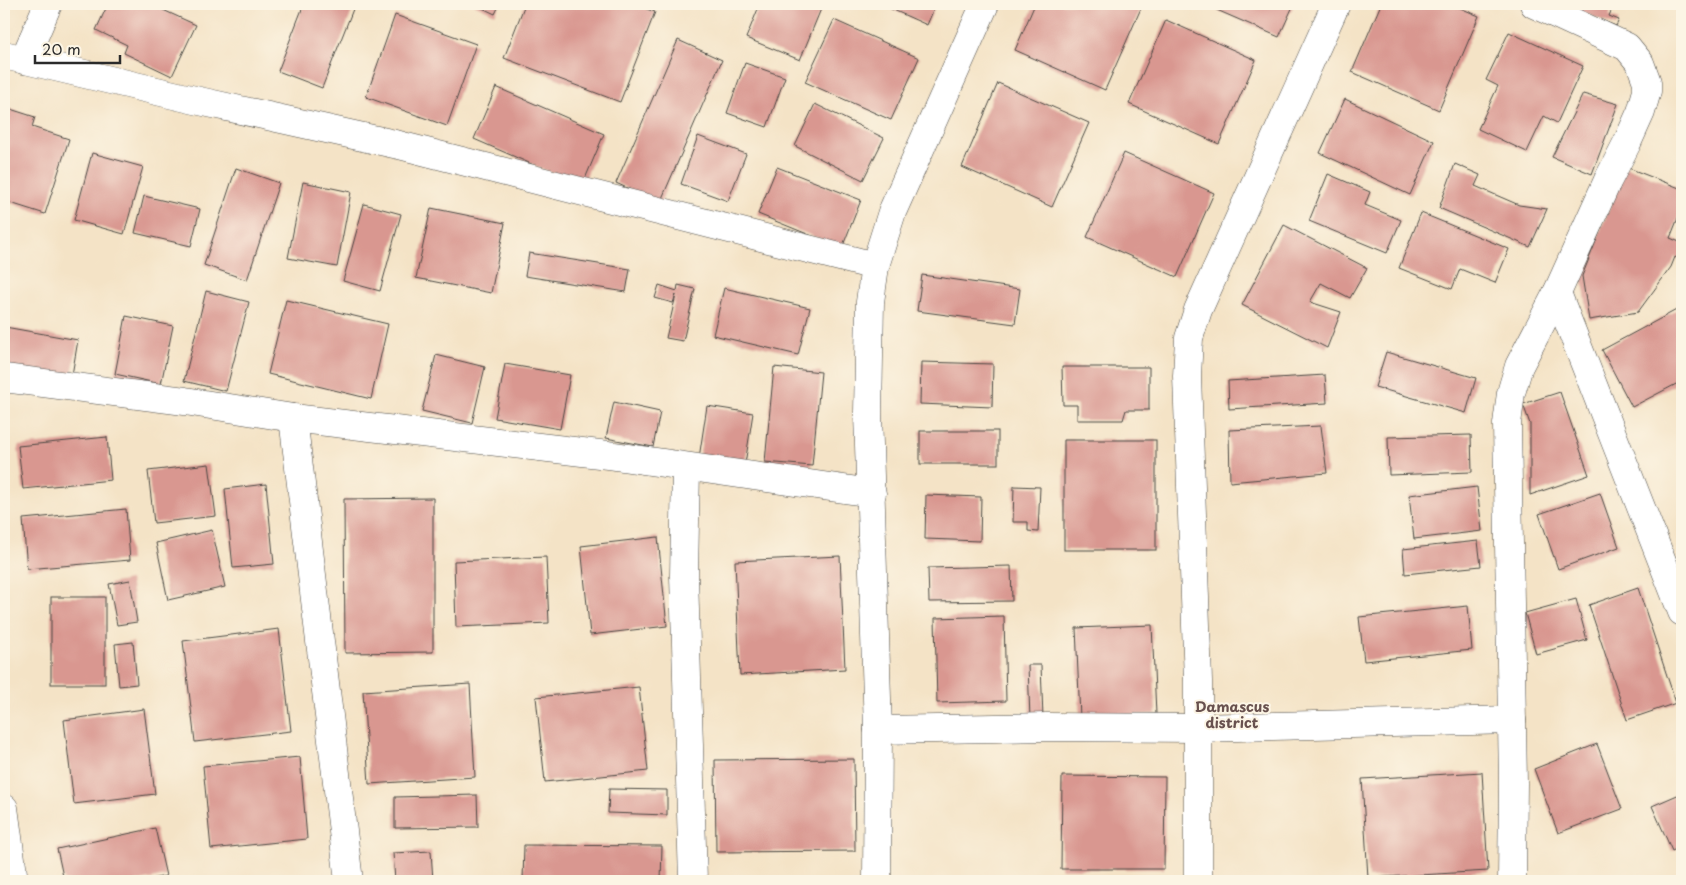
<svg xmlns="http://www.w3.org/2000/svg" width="1686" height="885" font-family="'Playpen Sans',sans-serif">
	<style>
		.building { fill: #d99790 }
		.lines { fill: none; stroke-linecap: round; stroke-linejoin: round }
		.minor-casing { stroke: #494742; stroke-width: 29 }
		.minor { stroke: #fff; stroke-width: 28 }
		.labels { text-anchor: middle; stroke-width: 4; stroke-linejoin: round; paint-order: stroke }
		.neighbourhood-label { font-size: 14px; font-weight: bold; fill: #68514e; stroke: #fcf5e5 }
	</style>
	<rect width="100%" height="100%" fill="#fcf5e5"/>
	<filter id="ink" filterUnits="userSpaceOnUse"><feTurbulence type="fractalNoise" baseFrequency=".02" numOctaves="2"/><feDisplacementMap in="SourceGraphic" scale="10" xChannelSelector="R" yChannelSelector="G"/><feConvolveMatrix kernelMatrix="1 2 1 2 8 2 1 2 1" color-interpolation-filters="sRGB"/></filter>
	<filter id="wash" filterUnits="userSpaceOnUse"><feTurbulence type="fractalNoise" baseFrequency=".0096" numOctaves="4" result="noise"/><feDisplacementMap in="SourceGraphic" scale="20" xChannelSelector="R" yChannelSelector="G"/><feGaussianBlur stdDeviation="1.12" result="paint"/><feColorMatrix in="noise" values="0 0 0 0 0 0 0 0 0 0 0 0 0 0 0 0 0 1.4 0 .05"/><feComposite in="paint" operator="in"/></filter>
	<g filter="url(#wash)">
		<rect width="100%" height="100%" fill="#f4e3c6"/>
		<g id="blocks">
			<!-- building -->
			<g class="building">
				<path d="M108,4H150L196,25L172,76L124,53L127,45L96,30Z"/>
				<path d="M304,4H355L322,88L278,71Z"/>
				<path d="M474,4H500L495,14Z"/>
				<path d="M525,4H633L655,12L620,102L504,58Z"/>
				<path d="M760,4H823L800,60L746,38Z"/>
				<path d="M880,4H936L927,25Z"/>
				<path d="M1035,4H1136L1142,6L1105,90L1015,50Z"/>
				<path d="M1203,4H1294L1279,37Z"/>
				<path d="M1381,4H1451L1479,16L1439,110L1352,72Z"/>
				<path d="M1561,4H1614L1609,16L1619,20L1616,26Z"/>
				<path d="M395,15L476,44L447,126L366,97Z"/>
				<path d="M834,20L919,58L891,120L805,82Z"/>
				<path d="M1166,20L1256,60L1219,144L1129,104Z"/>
				<path d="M1509,32L1583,66L1557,123L1544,116L1527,152L1478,129L1498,86L1486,80Z"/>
				<path d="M678,40L722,60L660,203L616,183Z"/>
				<path d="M745,63L785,77L767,127L727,113Z"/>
				<path d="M998,83L1089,123L1052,207L962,167Z"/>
				<path d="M496,87L604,134L582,186L474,139Z"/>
				<path d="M1583,94L1618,104L1592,174L1552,157Z"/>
				<path d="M1345,99L1434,141L1410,195L1320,153Z"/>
				<path d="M815,104L884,138L863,180L795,146Z"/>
				<path d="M4,107L35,117L32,127L69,139L45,214L4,201Z"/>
				<path d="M698,136L746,154L728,201L681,184Z"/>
				<path d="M92,153L143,167L124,234L74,220Z"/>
				<path d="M1124,153L1214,193L1177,277L1087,237Z"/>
				<path d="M1455,164L1480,175L1475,186L1519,205L1547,209L1530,247L1439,208Z"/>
				<path d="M777,167L861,200L842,248L758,214Z"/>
				<path d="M1626,167L1682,189V208L1670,238L1682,243V260L1675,257L1671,267L1638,312L1589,320L1582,276Z"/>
				<path d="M236,168L279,183L247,280L204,265Z"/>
				<path d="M1328,174L1370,192L1365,205L1401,220L1387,253L1309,221Z"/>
				<path d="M303,182L351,192L337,267L288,258Z"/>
				<path d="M144,196L200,209L191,246L135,233Z"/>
				<path d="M364,204L401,214L380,291L343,281Z"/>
				<path d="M431,208L505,223L491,293L416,278Z"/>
				<path d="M1421,213L1509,249L1495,283L1460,269L1452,289L1399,268Z"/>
				<path d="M1284,225L1367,268L1350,298L1321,283L1310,302L1341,312L1327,348L1242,305Z"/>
				<path d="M529,253L630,269L626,292L525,276Z"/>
				<path d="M922,275L1020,289L1015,324L917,311Z"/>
				<path d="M659,285L677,291L678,285L695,289L683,341L666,338L676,295L673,303L655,298Z"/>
				<path d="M724,288L810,308L798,355L713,335Z"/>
				<path d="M206,291L249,302L226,391L184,381Z"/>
				<path d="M286,300L388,324L371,399L268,374Z"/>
				<path d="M1682,307V381L1632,407L1602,350Z"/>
				<path d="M126,316L173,326L161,384L115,374Z"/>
				<path d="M5,327L78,340L71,381L4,369Z"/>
				<path d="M1386,352L1476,378L1466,413L1375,387Z"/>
				<path d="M436,355L485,367L472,423L422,411Z"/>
				<path d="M921,362L993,364L992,407L920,404Z"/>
				<path d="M505,364L570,375L560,429L495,418Z"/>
				<path d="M774,367L821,372L812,466L765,462Z"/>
				<path d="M1062,367H1149V410H1126L1123,420H1077V405H1063Z"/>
				<path d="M1325,375L1327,403L1229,409L1228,381Z"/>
				<path d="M1560,392L1589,475L1530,495V424L1523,404Z"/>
				<path d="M614,402L660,412L653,447L606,438Z"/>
				<path d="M707,406L753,413L745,464L699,458Z"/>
				<path d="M1321,426L1327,473L1230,482L1229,430Z"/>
				<rect x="920" y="431" width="78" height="33"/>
				<path d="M1471,435L1472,472L1389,475L1388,437Z"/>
				<path d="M107,437L111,480L23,489L18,446Z"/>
				<rect x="1064" y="440" width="92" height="110"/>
				<path d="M209,464L216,516L154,523L148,471Z"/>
				<path d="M266,484L274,564L233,568L225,489Z"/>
				<path d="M1014,486L1040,487L1038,532L1028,531V522H1013Z"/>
				<path d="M1477,487L1482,531L1414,539L1409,495Z"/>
				<path d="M1600,493L1619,547L1558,569L1539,514Z"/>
				<path d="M926,495L981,497L980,541L925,539Z"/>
				<path d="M433,498V652L345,653L344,499Z"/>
				<path d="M126,509L130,560L27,569L23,519Z"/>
				<path d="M212,530L225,587L168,600L156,543Z"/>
				<path d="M658,537L667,626L590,635L581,546Z"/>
				<path d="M1478,541L1481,566L1405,574L1403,549Z"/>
				<path d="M840,556L845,669L740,675L735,561Z"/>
				<path d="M546,557L549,623L456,627L454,561Z"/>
				<path d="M1011,566L1012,601L929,602L928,568Z"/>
				<path d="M130,580L137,622L117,625L109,584Z"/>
				<path d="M1638,588L1676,703L1627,720L1589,605Z"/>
				<rect x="51" y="597" width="54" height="87"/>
				<path d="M1576,599L1587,640L1536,654L1525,613Z"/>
				<path d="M1468,606L1472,650L1364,661L1359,617Z"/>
				<path d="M1004,616L1006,701L937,703L935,618Z"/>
				<path d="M1152,625L1156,714L1080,718L1076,628Z"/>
				<path d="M279,629L291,731L195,742L183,641Z"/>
				<path d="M133,642L137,684L119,686L115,644Z"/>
				<path d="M1028,665H1041L1043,718L1030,719Z"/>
				<path d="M470,684L475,777L369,784L363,691Z"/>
				<path d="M639,687L648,771L545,782L536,697Z"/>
				<path d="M144,709L155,794L74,804L64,720Z"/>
				<path d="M1597,744L1622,809L1558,833L1534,769Z"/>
				<path d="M300,757L307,839L211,849L203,766Z"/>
				<path d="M854,759L855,851L716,852L715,760Z"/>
				<path d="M1482,772L1488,871L1368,878L1362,779Z"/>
				<path d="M1062,776L1165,777L1164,869H1061Z"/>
				<path d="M609,789L667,790V815L608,813Z"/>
				<path d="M1682,793V846L1672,851L1652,806Z"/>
				<path d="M477,795L478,827L395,828V797Z"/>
				<path d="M155,828L166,876L141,881H64L57,849Z"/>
				<path d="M524,845L662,846L661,881H523Z"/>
				<path d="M431,851L433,881H395L393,853Z"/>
				<path d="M304,878V881H283V880Z"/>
			</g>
		</g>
	</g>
	<g filter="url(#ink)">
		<use href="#blocks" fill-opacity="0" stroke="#494742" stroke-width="1"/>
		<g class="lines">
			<!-- minor casing -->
			<g class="minor-casing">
				<g id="minor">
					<path d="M4,55L195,100L399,145L875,266"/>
					<path d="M24,60L48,4"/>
					<path d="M1557,293L1682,612"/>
					<path d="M4,378L185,401L293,418L608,455L872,493"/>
					<path d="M293,418L349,881"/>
					<path d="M686,468L684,576L693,881"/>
					<path d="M878,730L1047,727L1198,728L1512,720"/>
					<path d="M4,808L14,881"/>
					<path d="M877,881L878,730L868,413L870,302L875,266L892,212L985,4"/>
					<path d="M1198,881V681L1187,376L1189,338L1198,310L1336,4"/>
					<path d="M1512,881L1513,783L1507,424L1511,393L1519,366L1557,293L1608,180L1627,143L1641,112L1647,91V82L1640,63L1627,47L1534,4"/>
				</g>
			</g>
			<!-- minor -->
			<use href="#minor" class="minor"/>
		</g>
	</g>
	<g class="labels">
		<!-- neighbourhood labels -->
		<g class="neighbourhood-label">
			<text x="1232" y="712">Damascus<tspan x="1232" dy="16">district</tspan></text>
		</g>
	</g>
	<!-- margin -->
	<rect width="1686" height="885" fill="none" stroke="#fcf5e5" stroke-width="20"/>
	<!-- scale -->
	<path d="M35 55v8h85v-8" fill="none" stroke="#2b2b2b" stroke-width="2.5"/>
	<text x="42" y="55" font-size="15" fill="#2b2b2b" stroke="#fcf5e5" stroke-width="4" paint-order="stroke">20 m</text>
</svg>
